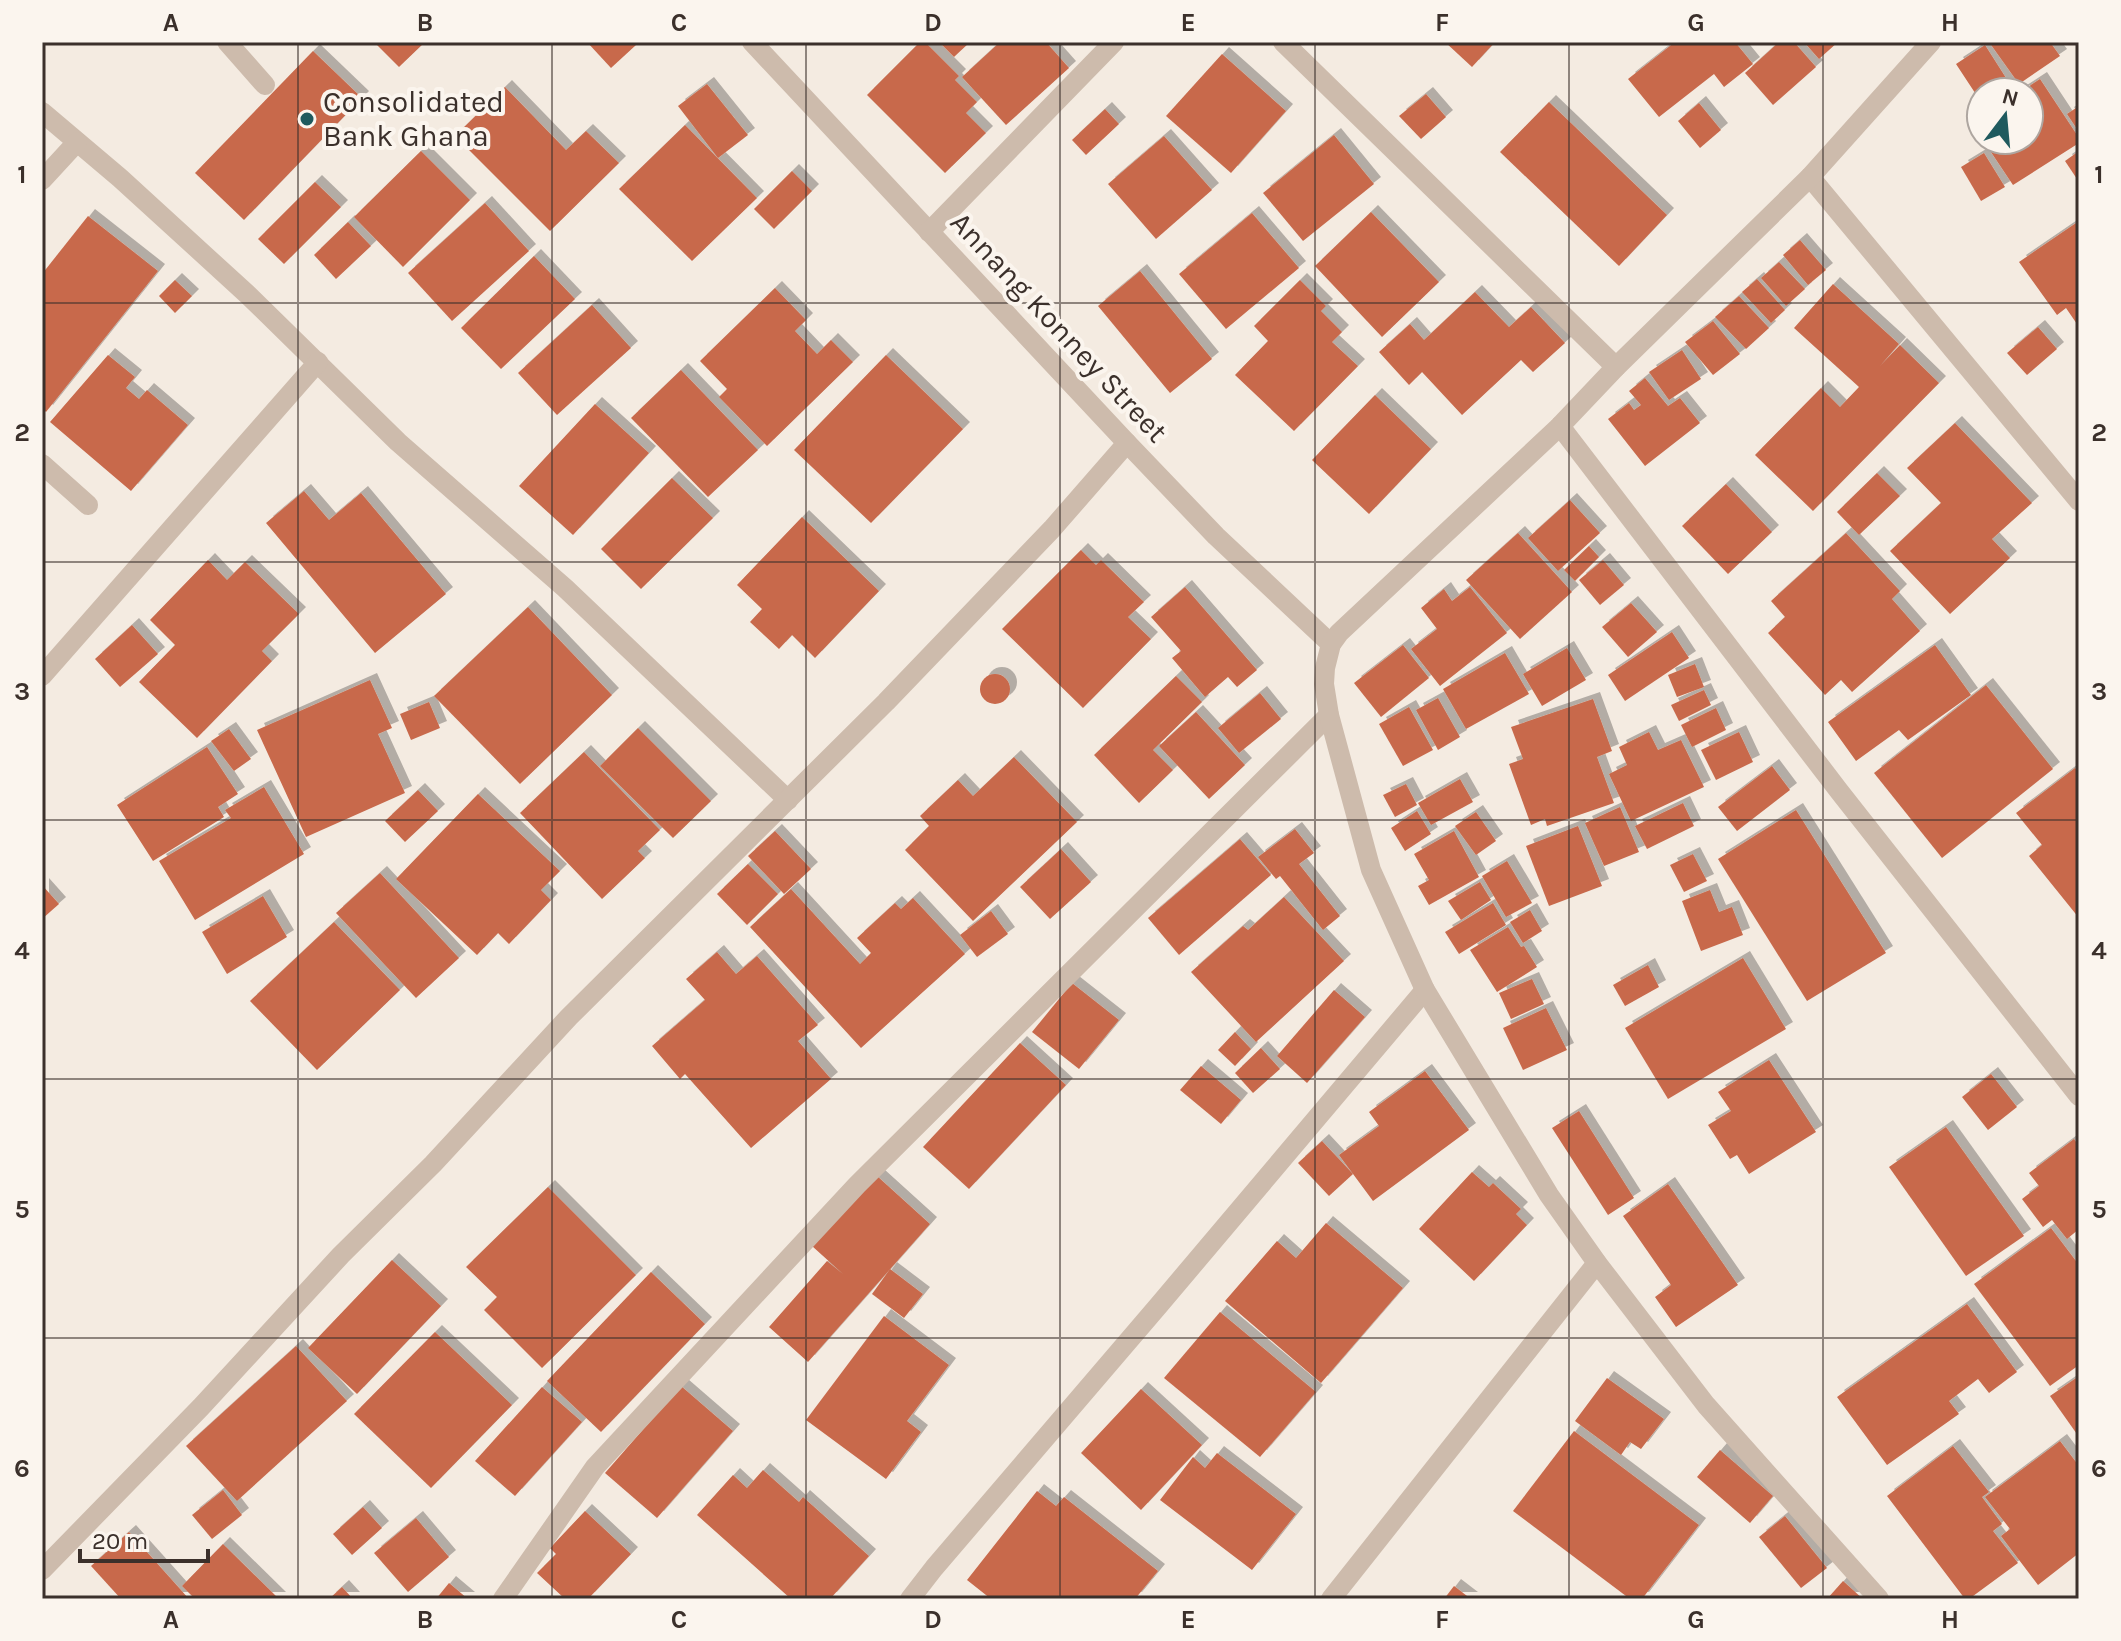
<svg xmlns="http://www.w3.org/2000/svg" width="2121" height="1641" font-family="Karla,sans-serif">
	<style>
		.building { fill: #c8694b; filter: url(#shadow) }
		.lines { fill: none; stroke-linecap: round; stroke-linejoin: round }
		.minor { stroke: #cdbbac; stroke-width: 20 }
		.grid { fill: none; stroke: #3b302b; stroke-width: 2; stroke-opacity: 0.55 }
		.poi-dot { fill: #1f5a5e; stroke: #fbf5ee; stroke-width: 3 }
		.labels { text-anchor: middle; stroke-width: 8; stroke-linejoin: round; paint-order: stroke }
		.poi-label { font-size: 30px; fill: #3b302b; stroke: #fbf5ee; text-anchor: start }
		.street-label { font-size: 30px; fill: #3b302b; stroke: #fbf5ee }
		.neatline { fill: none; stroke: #3b302b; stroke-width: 3 }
		.grid-label { font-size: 26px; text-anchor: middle; font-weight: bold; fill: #3b302b }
	</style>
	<defs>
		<filter id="shadow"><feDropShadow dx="7" dy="-7" stdDeviation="0" flood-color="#0004"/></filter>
	</defs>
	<rect width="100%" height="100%" fill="#f4ebe1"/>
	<!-- building -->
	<g class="building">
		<path d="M374,42H425L399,67Z"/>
		<path d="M587,42H633L636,45L611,68Z"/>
		<path d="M920,42H925L959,76L955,80L977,102L966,113L986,133L945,173L867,95Z"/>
		<path d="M939,42H970L954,57Z"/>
		<path d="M1000,42H1046L1069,68L1006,125L962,77Z"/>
		<path d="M1445,42H1495L1472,67Z"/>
		<path d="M1675,42H1735L1753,64L1724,87L1714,74L1659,117L1628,79Z"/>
		<path d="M1779,42H1794L1816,67L1773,105L1745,73Z"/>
		<path d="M1804,42H1838L1819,59Z"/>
		<path d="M1989,42H2050L2060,56L2019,84Z"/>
		<path d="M1985,45L2013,89L2009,92H1981V102L1956,64Z"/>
		<path d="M313,51L362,98L244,220L195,173Z"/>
		<path d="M1222,54L1286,111L1231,173L1166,116Z"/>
		<path d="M2040,79L2079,138V143L2013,185L1983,140H2029V92H2020Z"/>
		<path d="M707,84L748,135L718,158L678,106Z"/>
		<path d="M505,87L566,150L586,131L619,163L550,231L455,136Z"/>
		<path d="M1426,94L1446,117L1421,139L1399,116Z"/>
		<path d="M1549,102L1667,215L1619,266L1500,152Z"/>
		<path d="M1699,103L1721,130L1700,148L1678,121Z"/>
		<path d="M2079,106V132L2067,114Z"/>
		<path d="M1105,109L1119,124L1086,155L1072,140Z"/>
		<path d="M685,125L757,198L692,261L619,189Z"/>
		<path d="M1334,135L1374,184L1303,241L1263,193Z"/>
		<path d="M1164,136L1212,190L1156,239L1108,184Z"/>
		<path d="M421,151L470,200L403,267L354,217Z"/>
		<path d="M2079,151V182L2065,161Z"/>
		<path d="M1984,153L2005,187L1981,201L1961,167Z"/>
		<path d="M792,171L812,191L774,229L754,209Z"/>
		<path d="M315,182L341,207L284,264L258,239Z"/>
		<path d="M485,203L529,251L452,321L408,273Z"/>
		<path d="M1371,212L1439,282L1382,337L1315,266Z"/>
		<path d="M1252,213L1299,268L1226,329L1179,274Z"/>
		<path d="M88,216L158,271L46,412L42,408V274Z"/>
		<path d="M2079,221V327L2066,308L2057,315L2019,262Z"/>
		<path d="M348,222L371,246L336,279L314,255Z"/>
		<path d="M1800,240L1826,270L1808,285L1783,255Z"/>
		<path d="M534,256L575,299L501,369L461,328Z"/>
		<path d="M1779,262L1805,289L1786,306L1761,278Z"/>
		<path d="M1140,271L1212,359L1170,393L1098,306Z"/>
		<path d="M1757,279L1785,310L1771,323L1742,292Z"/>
		<path d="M175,280L192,296L175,313L159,296Z"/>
		<path d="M1300,280L1326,306L1321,311L1342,332L1332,342L1358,366L1294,431L1235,375L1268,341L1254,326Z"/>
		<path d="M1833,284L1899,344L1880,366L1900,345L1939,383L1813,511L1755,455L1821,388L1840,407L1859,387L1794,328Z"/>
		<path d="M775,288L806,320L795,331L817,354L831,340L853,362L767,446L719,397L727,389L700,361Z"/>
		<path d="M1475,292L1509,327L1531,307L1565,343L1533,372L1521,360L1462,415L1422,372L1409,385L1379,352L1410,324L1424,340Z"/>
		<path d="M1739,296L1769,328L1746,349L1715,317Z"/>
		<path d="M592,305L631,348L557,415L518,373Z"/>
		<path d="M1713,321L1740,354L1713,375L1685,342Z"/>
		<path d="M2038,327L2057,349L2027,375L2007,353Z"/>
		<path d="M1682,350L1701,379L1669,400L1649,372Z"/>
		<path d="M108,355L135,377L126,388L139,399L147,390L188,425L131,491L50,422Z"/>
		<path d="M886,355L963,429L871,523L794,450Z"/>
		<path d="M681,370L758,450L708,497L631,418Z"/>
		<path d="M1645,378L1668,406L1680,398L1700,423L1645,466L1608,419L1629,403L1634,410L1641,405L1629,391Z"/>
		<path d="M1375,395L1431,449L1369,514L1312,460Z"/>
		<path d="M595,404L649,453L573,535L519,486Z"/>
		<path d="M1955,423L2032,503L1992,539L2010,558L1950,614L1890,551L1941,503L1907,468Z"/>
		<path d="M1877,473L1900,496L1859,535L1837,512Z"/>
		<path d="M672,478L713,518L641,589L601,549Z"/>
		<path d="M1726,484L1772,532L1728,574L1682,526Z"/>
		<path d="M304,491L329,520L361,493L446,594L375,653L266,523Z"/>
		<path d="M1570,500L1600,533L1558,571L1528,538Z"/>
		<path d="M802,517L879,591L815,658L792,635L779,649L750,622L762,609L737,585Z"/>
		<path d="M1518,533L1572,592L1520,639L1466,580Z"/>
		<path d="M1846,533L1900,591L1892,599L1920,631L1852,692L1841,680L1825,695L1768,633L1785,617L1771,601Z"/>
		<path d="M1589,546L1599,557L1575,581L1564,570Z"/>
		<path d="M1081,550L1096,565L1101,560L1144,602L1128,617L1151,639L1083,708L1002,629Z"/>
		<path d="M208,560L227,580L245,562L299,614L262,651L272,661L197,738L139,682L175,645L150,620Z"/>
		<path d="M1603,560L1624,585L1600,605L1579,580Z"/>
		<path d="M1185,587L1257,670L1237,687L1228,677L1205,697L1172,658L1181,651L1151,617Z"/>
		<path d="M1470,587L1507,633L1440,686L1411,649L1437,629L1421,608L1444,589L1452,601Z"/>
		<path d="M1631,603L1657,632L1628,657L1602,627Z"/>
		<path d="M528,607L612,695L520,784L434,696Z"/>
		<path d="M132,625L158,654L120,687L95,659Z"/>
		<path d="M1672,632L1689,658L1625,701L1608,675Z"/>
		<path d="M1403,645L1429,678L1381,717L1354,683Z"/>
		<path d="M1935,645L1971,695L1908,740L1899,730L1856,761L1828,722Z"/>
		<path d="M1567,648L1586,680L1542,706L1523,674Z"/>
		<path d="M1505,653L1529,694L1466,729L1443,689Z"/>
		<path d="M1695,664L1704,687L1677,697L1668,675Z"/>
		<circle cx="995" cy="689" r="15"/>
		<path d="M1176,676L1202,702L1153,750L1173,770L1139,803L1094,755Z"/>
		<path d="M370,680L392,728L378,734L405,793L306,837L257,730Z"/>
		<path d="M1986,685L2053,769L1942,858L1874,773Z"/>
		<path d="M1704,690L1711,705L1679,721L1671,705Z"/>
		<path d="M1260,693L1281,719L1239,753L1218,728Z"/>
		<path d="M1438,698L1460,737L1438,750L1416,710Z"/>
		<path d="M1593,699L1612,751L1597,757L1614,803L1547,826L1545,819L1531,825L1509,764L1523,759L1511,727Z"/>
		<path d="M429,702L440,728L411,740L400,714Z"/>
		<path d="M1409,707L1433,750L1403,766L1379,724Z"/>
		<path d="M1716,708L1726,730L1692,747L1681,725Z"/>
		<path d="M1196,712L1245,765L1209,799L1159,746Z"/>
		<path d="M638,728L711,801L673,838L600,766Z"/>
		<path d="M229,729L251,759L234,771L211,741Z"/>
		<path d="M1649,732L1658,750L1681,740L1704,787L1631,821L1609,774L1627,765L1619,747Z"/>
		<path d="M1739,732L1753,762L1716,780L1701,750Z"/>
		<path d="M207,747L238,794L218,807L224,817L153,861L117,805Z"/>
		<path d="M584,752L660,830L638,851L645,858L602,899L520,813Z"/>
		<path d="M1014,757L1077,822L973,921L905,850L929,826L920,816L958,780L973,796Z"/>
		<path d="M1772,766L1790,790L1737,831L1718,807Z"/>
		<path d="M2075,768L2079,772V918L2029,856L2042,845L2016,813Z"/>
		<path d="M1460,779L1473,802L1431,825L1418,803Z"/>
		<path d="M1406,784L1417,805L1395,817L1383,795Z"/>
		<path d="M264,787L304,854L195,920L159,861L231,818L225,810Z"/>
		<path d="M418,790L438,811L405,842L385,821Z"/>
		<path d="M478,794L560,871L541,890L551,900L509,944L498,933L477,955L396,879Z"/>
		<path d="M1683,803L1694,826L1647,849L1635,826Z"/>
		<path d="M1620,807L1639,852L1604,866L1585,823Z"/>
		<path d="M1796,810L1886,953L1807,1001L1718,859Z"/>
		<path d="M1417,811L1431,834L1405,851L1391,828Z"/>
		<path d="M1476,812L1496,841L1476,855L1455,826Z"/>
		<path d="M1578,826L1602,886L1549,906L1526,846Z"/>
		<path d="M1295,829L1314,853L1299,864L1340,916L1323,930L1280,876L1276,879L1258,857Z"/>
		<path d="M775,831L811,869L784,894L748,856Z"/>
		<path d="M1454,831L1479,877L1429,905L1418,886L1429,880L1414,854Z"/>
		<path d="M1240,839L1271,875L1179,955L1148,918Z"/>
		<path d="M1061,849L1091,882L1050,919L1020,887Z"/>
		<path d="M1693,854L1707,881L1684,892L1670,865Z"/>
		<path d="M1507,861L1532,903L1506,917L1482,876Z"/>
		<path d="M748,864L778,894L747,925L717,894Z"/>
		<path d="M380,873L459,958L416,998L336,913Z"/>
		<path d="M1480,882L1491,900L1461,920L1448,901Z"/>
		<path d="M42,885L59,904L42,919Z"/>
		<path d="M791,889L860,964L871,953L857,938L895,903L901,909L913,898L965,954L861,1048L750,927Z"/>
		<path d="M1710,890L1719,912L1732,907L1743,935L1701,951L1682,901Z"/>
		<path d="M263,896L287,937L227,974L202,932Z"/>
		<path d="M1284,897L1344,961L1256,1042L1191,972L1243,926L1248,930Z"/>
		<path d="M1493,903L1506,925L1459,954L1445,932Z"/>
		<path d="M1530,910L1542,931L1523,943L1510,922Z"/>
		<path d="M991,911L1008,934L977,957L960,935Z"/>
		<path d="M334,922L400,990L317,1070L250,1001Z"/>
		<path d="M1508,927L1521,947L1524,946L1537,967L1497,992L1470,950Z"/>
		<path d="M717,952L736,974L757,956L818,1025L798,1041L831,1079L751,1148L685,1074L680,1079L652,1046L705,1000L686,979Z"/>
		<path d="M1743,958L1786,1029L1668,1099L1625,1028Z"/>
		<path d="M1648,965L1659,987L1625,1006L1613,985Z"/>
		<path d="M1532,979L1544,1004L1511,1019L1499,993Z"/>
		<path d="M1072,983L1119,1020L1079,1069L1032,1032Z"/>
		<path d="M1334,990L1365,1017L1307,1083L1277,1056Z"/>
		<path d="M1546,1008L1567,1050L1523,1070L1503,1028Z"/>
		<path d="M1235,1032L1251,1049L1235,1066L1218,1050Z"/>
		<path d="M1020,1043L1066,1085L969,1189L923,1147Z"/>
		<path d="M1261,1048L1280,1069L1253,1093L1235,1073Z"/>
		<path d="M1769,1060L1816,1132L1749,1174L1737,1155L1730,1159L1708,1125L1731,1111L1718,1092Z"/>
		<path d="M1201,1066L1241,1100L1221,1124L1180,1090Z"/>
		<path d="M1425,1071L1469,1130L1373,1201L1339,1155L1379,1126L1369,1112Z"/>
		<path d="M1991,1074L2017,1107L1988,1130L1962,1097Z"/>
		<path d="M1579,1111L1634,1198L1608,1215L1552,1128Z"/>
		<path d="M1946,1127L2024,1236L1966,1276L1889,1167Z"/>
		<path d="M2074,1139L2079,1146V1229L2067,1239L2052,1220L2043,1227L2022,1199L2039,1186L2029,1173Z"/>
		<path d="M1322,1141L1353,1174L1329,1196L1298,1163Z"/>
		<path d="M1472,1172L1489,1187L1493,1183L1521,1209L1516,1214L1527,1225L1474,1281L1419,1229Z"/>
		<path d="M877,1176L930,1224L808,1362L769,1327L827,1261L843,1274L812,1246Z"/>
		<path d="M1668,1184L1738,1285L1676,1327L1655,1297L1671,1285L1623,1216Z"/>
		<path d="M548,1187L636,1275L542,1368L484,1310L497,1297L466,1267Z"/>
		<path d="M1326,1223L1403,1288L1321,1383L1225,1301L1277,1241L1296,1258Z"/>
		<path d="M2051,1228L2079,1265V1365L2050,1386L1974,1284Z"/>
		<path d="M392,1260L441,1306L357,1394L308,1348Z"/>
		<path d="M890,1269L923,1294L904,1318L872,1294Z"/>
		<path d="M651,1272L705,1324L601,1432L547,1381Z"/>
		<path d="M1967,1304L2017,1372L1989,1393L1978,1379L1949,1401L1959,1414L1887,1465L1837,1397Z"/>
		<path d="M1220,1312L1316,1392L1260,1457L1164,1378Z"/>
		<path d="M884,1316L949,1365L907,1421L921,1432L886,1479L806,1420Z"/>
		<path d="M435,1332L512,1405L431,1488L354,1414Z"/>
		<path d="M296,1346L347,1401L237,1501L186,1446Z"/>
		<path d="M2079,1376V1437L2050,1396Z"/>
		<path d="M1607,1378L1664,1419L1641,1449L1630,1442L1621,1455L1575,1421Z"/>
		<path d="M681,1386L733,1431L657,1518L605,1473Z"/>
		<path d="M542,1387L582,1422L515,1496L475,1461Z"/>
		<path d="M1141,1389L1202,1445L1141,1510L1081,1453Z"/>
		<path d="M1574,1431L1699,1525L1642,1599H1630L1513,1511Z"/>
		<path d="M2060,1441L2079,1466V1553L2038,1585L2001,1536L2010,1529L1985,1497Z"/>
		<path d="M1953,1446L1989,1492L1982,1497L2002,1524L1993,1531L2018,1563L1969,1599H1965L1887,1496Z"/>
		<path d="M1720,1450L1773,1496L1750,1523L1697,1477Z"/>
		<path d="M1217,1453L1296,1514L1252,1570L1160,1500L1193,1457L1205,1468Z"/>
		<path d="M763,1470L799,1502L803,1497L869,1556L830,1599H791L697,1515L733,1475L747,1488Z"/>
		<path d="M223,1490L242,1515L212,1539L192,1515Z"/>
		<path d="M1037,1491L1056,1506L1064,1497L1158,1571L1135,1599H991L967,1580Z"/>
		<path d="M363,1507L382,1528L352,1555L333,1534Z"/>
		<path d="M585,1511L631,1554L588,1599H565L537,1573L556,1554L550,1548Z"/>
		<path d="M1785,1516L1827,1568L1801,1588L1759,1537Z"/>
		<path d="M416,1518L449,1557L408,1592L374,1553Z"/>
		<path d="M129,1532L189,1599H121L91,1566Z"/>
		<path d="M223,1544L279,1599H195L182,1586Z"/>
		<path d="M1843,1581L1863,1599H1827Z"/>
		<path d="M449,1583L468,1599H436Z"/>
		<path d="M1454,1586L1471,1599H1444Z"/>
		<path d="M342,1587L353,1599H329Z"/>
	</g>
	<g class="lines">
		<!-- minor -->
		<g class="minor">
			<path d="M227,42L265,85"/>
			<path d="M752,42L1127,443L1216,536L1331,644"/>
			<path d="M1283,42L1616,367"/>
			<path d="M42,112L120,178L247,294L398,442L565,588L788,800"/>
			<path d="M1810,177L2079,501"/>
			<path d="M42,180L77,142"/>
			<path d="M929,232L1114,42"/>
			<path d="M1560,426L1839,791L2079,1096"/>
			<path d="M42,464L88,505"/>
			<path d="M42,676L318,362"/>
			<path d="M42,1570L201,1407L341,1255L433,1164L569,1017L886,702L1052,529L1127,443"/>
			<path d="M503,1599L595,1467L857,1185L1329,715"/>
			<path d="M910,1599L934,1568L1159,1305L1425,990"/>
			<path d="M1331,1599L1597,1263"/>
			<path d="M1879,1599L1706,1405L1597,1263L1549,1195L1425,990L1371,870L1329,715L1324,684L1325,668L1331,644L1339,633L1560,426L1616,367L1810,177L1931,42"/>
		</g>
	</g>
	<!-- grid -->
	<path class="grid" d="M298,42V1599M552,42V1599M806,42V1599M1060,42V1599M1315,42V1599M1569,42V1599M1823,42V1599M42,303H2079M42,562H2079M42,820H2079M42,1079H2079M42,1338H2079"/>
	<!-- markers -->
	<circle class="poi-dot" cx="307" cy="119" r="8"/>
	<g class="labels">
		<!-- poi labels -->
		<g class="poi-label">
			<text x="323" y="112">Consolidated<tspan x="323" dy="34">Bank Ghana</tspan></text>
		</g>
		<!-- street labels -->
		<g class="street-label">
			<text transform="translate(1059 327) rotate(47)" y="10">Annang Konney Street</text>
		</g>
	</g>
	<!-- border -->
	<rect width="2121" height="1641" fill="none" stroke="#fbf5ee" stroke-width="88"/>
	<!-- north arrow -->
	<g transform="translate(2005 116) rotate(16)"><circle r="38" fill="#fbf5ee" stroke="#aea6a0" stroke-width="2"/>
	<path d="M0-6L14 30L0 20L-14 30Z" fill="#1f5a5e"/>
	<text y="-12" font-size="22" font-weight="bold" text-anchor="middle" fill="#3b302b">N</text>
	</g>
	<!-- scale -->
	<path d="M80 1549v12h128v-12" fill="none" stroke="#3b302b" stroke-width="4"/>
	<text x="92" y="1549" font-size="24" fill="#3b302b" stroke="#fbf5ee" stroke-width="6" paint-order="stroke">20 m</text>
	<rect x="44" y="44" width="2033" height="1553" class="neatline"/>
	<g class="grid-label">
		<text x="171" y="31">A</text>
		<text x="425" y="31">B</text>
		<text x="679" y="31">C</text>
		<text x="933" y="31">D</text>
		<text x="1188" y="31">E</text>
		<text x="1442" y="31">F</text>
		<text x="1696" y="31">G</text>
		<text x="1950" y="31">H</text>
		<text x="22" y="183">1</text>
		<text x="2099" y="183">1</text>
		<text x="22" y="441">2</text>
		<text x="2099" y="441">2</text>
		<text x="22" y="700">3</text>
		<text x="2099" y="700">3</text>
		<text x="22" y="959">4</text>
		<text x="2099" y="959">4</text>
		<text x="22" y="1218">5</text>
		<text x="2099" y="1218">5</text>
		<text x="22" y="1477">6</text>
		<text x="2099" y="1477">6</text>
		<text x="171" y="1628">A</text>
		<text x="425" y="1628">B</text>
		<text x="679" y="1628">C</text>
		<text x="933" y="1628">D</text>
		<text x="1188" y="1628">E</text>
		<text x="1442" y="1628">F</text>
		<text x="1696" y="1628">G</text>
		<text x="1950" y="1628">H</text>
	</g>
</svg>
